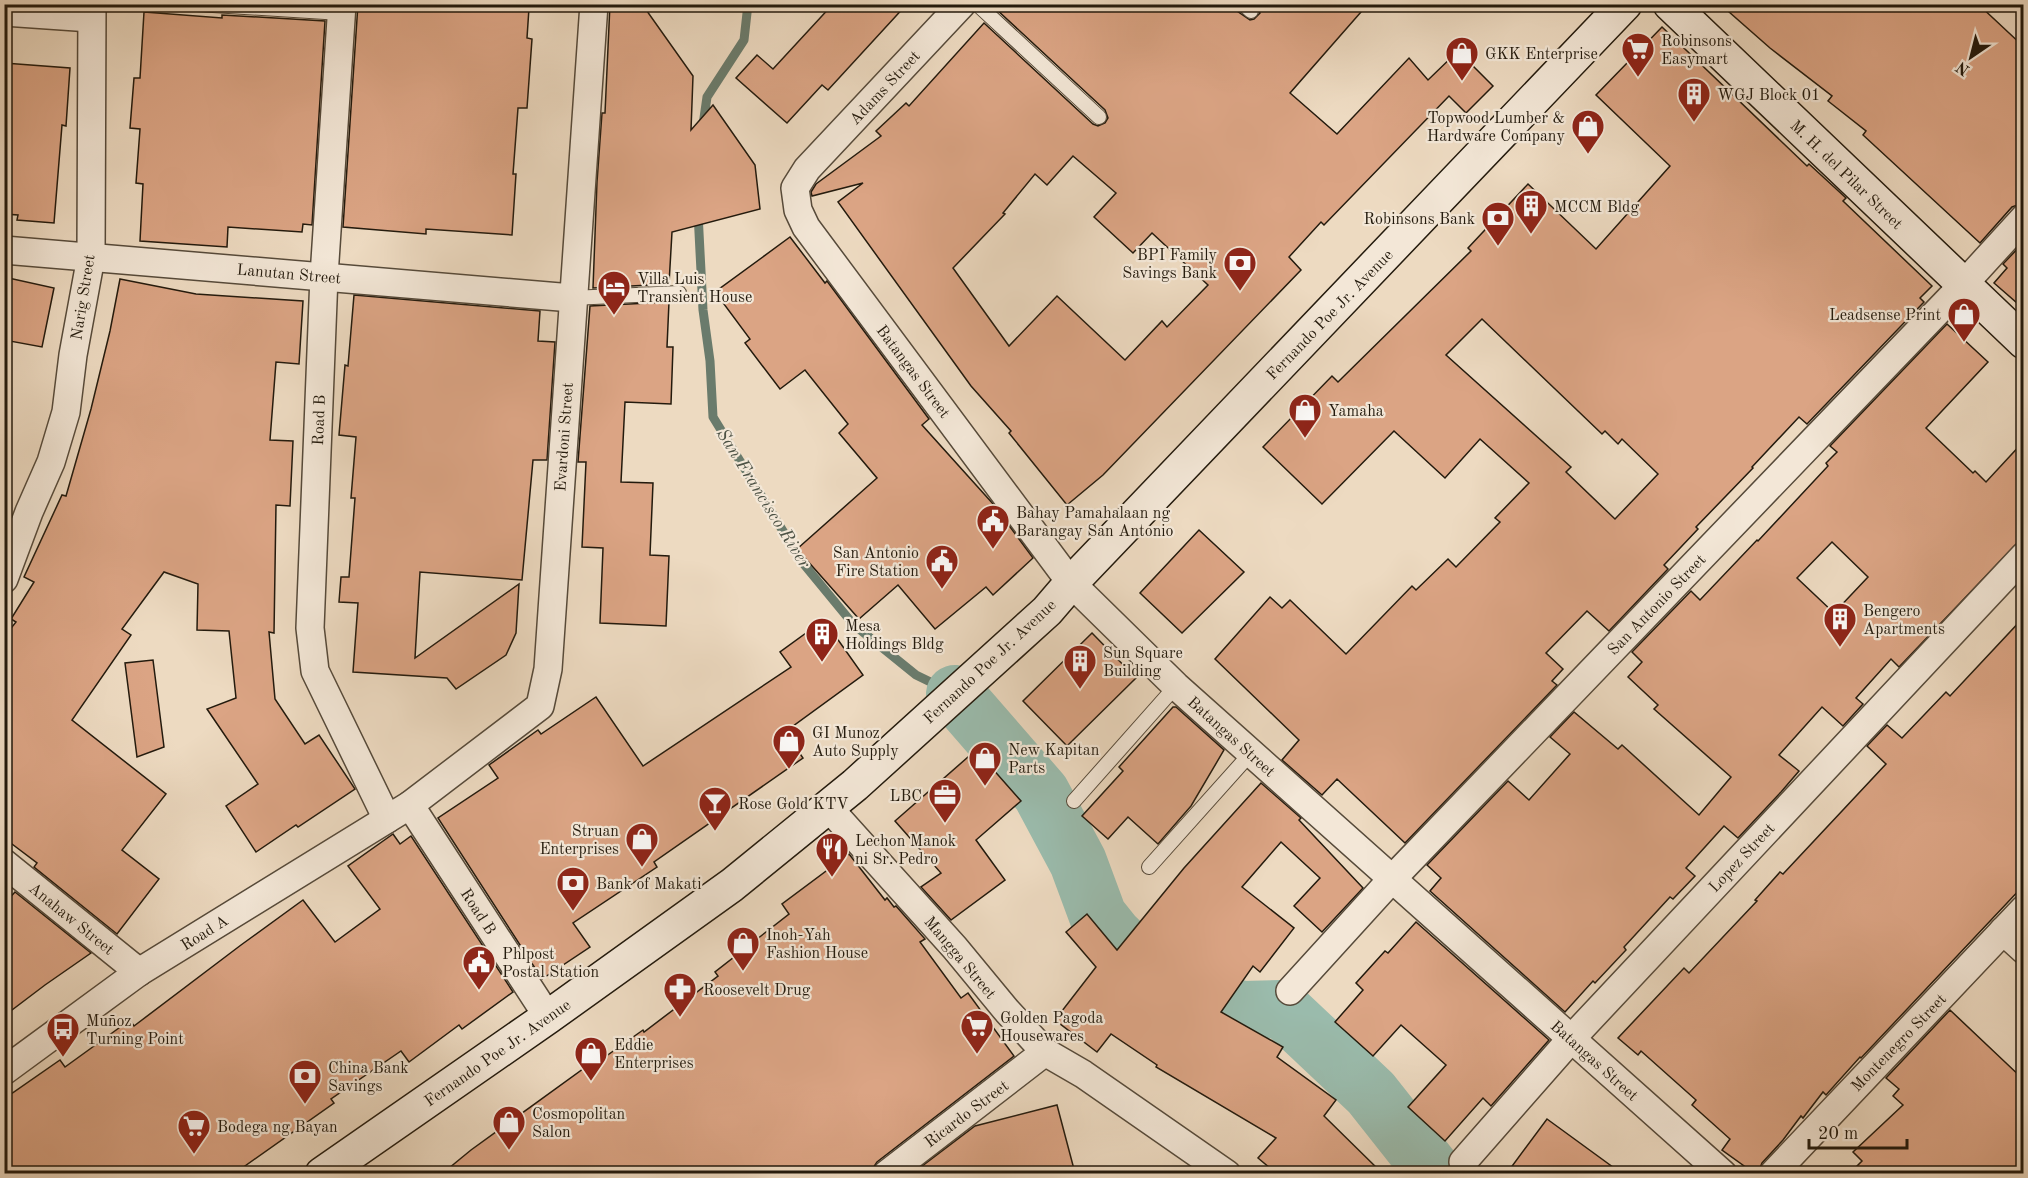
<svg xmlns="http://www.w3.org/2000/svg" width="2028" height="1178" font-family="'Old Standard TT',serif">
	<style>
		.lines { fill: none; stroke-linecap: round; stroke-linejoin: round }
		.stream { stroke: #6a7b6c; stroke-width: 9 }
		.river { stroke: #9abbac; stroke-width: 58 }
		.building { fill: #dba484; stroke: #231a0d; stroke-width: 1.5; fill-rule: evenodd }
		.lane-casing { stroke: #564a3a; stroke-width: 16 }
		.street-casing { stroke: #564a3a; stroke-width: 30 }
		.secondary-casing { stroke: #231a0d; stroke-width: 36 }
		.lane { stroke: #f3e7d7; stroke-width: 14 }
		.street { stroke: #f3e7d7; stroke-width: 27 }
		.secondary { stroke: #f3e7d7; stroke-width: 33 }
		.labels { text-anchor: middle; stroke-width: 4.5; stroke-linejoin: round; paint-order: stroke }
		.poi-label { font-size: 16px; fill: #231a0d; stroke: #f3e7d7; text-anchor: start }
		.street-label { font-size: 16px; fill: #231a0d; stroke: #f3e7d7 }
		.water-label { font-size: 18px; font-style: italic; fill: #4d5245; stroke: #f3e7d7 }
	</style>
	<rect width="100%" height="100%" fill="#eddac1"/>
	<filter id="stains"><feTurbulence type="fractalNoise" baseFrequency=".00333" numOctaves="4"/><feColorMatrix values="0 0 0 0 .2 0 0 0 0 .09 0 0 0 0 .02 0 0 0 .5 -.17"/></filter>
	<radialGradient id="worn" r=".72"><stop offset=".6" stop-color="#630" stop-opacity="0"/><stop offset="1" stop-color="#630" stop-opacity=".3"/></radialGradient>
	<g class="lines">
		<!-- stream -->
		<g class="stream">
			<path d="M703,125L707,97L744,40L748,4"/>
			<path d="M698,213L703,310L710,361L713,417L802,562L853,624L916,675L951,692"/>
		</g>
		<!-- river -->
		<path class="river" d="M955,694L1041,793L1078,862L1098,916L1114,936L1134,955L1169,984L1200,1001L1243,1010L1282,1009L1371,1093L1435,1174"/>
	</g>
	<!-- building -->
	<g class="building">
		<path d="M358,4H480L529,8L527,38L532,39L527,108H518L513,174H516L512,235L426,229V234L343,227Z"/>
		<path d="M610,4H642L693,76L691,130L713,105L755,165L760,209L672,232L669,284L593,288L597,182L602,113H605Z"/>
		<path d="M833,4H907L828,90L822,85L787,123L736,78L757,55L773,69Z"/>
		<path d="M1000,4H1234L1237,11L1250,20L1254,19L1260,13L1257,4H1368L1290,93L1337,134L1409,58L1428,80L1458,51L1493,86L1466,113L1449,96L1324,225L1321,222L1289,257L1301,270L1103,475L1067,505L1009,433L1011,431L971,386L838,202L863,183L812,196L811,192L816,184L881,136L876,131L906,103L909,106L984,23L1093,124L1098,126L1105,123L1108,118L1105,110L996,9ZM1073,156L1116,193L1094,217L1133,253L1152,233L1208,285L1167,327L1162,321L1125,360L1057,296L1009,346L953,268L1005,214L1003,213L1035,174L1047,185Z"/>
		<path d="M1720,4H1978L2024,47V203L2012,207L1980,243L1863,135L1866,131L1828,101L1832,96L1770,48Z"/>
		<path d="M144,12L222,18V15L325,21L312,225L303,224L302,232L228,227L227,247L140,241L143,184L136,183L140,129L130,128L134,78H140Z"/>
		<path d="M1662,27L1807,166L1809,164L1846,198L1843,201L1932,286L1920,298L1924,302L1807,424L1799,417L1752,467L1753,468L1696,527L1698,529L1664,565L1668,569L1609,631L1587,611L1546,653L1563,669L1552,681L1557,685L1405,843L1337,779L1322,795L1282,760L1299,740L1215,659L1270,597L1282,608L1290,600L1346,654L1412,586L1416,590L1448,559L1456,567L1500,522L1495,518L1529,483L1480,439L1445,478L1394,431L1322,504L1263,447L1332,376L1338,382L1471,251L1468,248L1528,184L1596,249L1670,166L1596,95ZM1482,319L1602,434L1605,431L1618,444L1622,439L1658,474L1615,519L1566,472L1571,467L1446,355Z"/>
		<path d="M4,63L70,68L66,126L62,125L54,223L17,220L18,215L4,214Z"/>
		<path d="M790,237L825,283L827,281L929,419L922,425L994,505L1033,558L993,595L986,587L935,629L898,585L859,619L797,549L877,478L839,433L848,424L805,370L780,389L745,343L750,339L715,292Z"/>
		<path d="M2024,242V309L1994,283L2007,268L2003,264Z"/>
		<path d="M4,277L54,288L42,347L4,340Z"/>
		<path d="M120,279L196,294L303,301L299,364L276,362L270,440L293,441L290,506L276,505L274,633L269,632L275,699L305,744L319,735L355,789L298,827L296,825L256,852L226,806L258,784L207,709L236,698L229,631L197,630L198,584L164,572L122,629L131,635L72,720L166,794L122,850L159,879L117,934L34,867L37,863L4,838V637L16,622L11,619L34,582L24,577L62,495L66,496L91,409L110,331Z"/>
		<path d="M354,295L540,311L538,341L555,342L547,460H533L522,580L420,572L415,658L519,584L516,633L506,655L456,689L447,678L353,672L358,603L339,602L341,577H349L355,498H351L356,437L339,435L345,365L348,366Z"/>
		<path d="M669,302L667,347H673L671,404L625,402L621,482L653,483L650,555L669,556L666,626L600,623L603,548L582,547L586,462H578L590,306Z"/>
		<path d="M1947,324L1988,362L1926,428L1973,473L1975,471L1986,482L2024,441V536L1899,667L1891,659L1856,698L1863,704L1843,726L1822,707L1779,755L1799,771L1781,792L1738,838L1724,826L1686,868L1695,876L1673,899L1670,897L1624,947L1626,950L1595,983L1593,981L1565,1012L1430,891L1441,878L1427,865L1508,781L1529,800L1570,754L1550,737L1574,712L1618,749L1622,745L1699,815L1731,777L1654,709L1658,705L1628,677L1642,662L1632,652L1691,591L1700,600L1757,540L1758,541L1828,466L1826,463L1837,452L1830,446ZM1832,542L1868,577L1834,613L1797,578Z"/>
		<path d="M1199,530L1244,572L1182,633L1140,593Z"/>
		<path d="M2024,617V885L1861,1058L1860,1057L1826,1095L1823,1092L1803,1118L1801,1116L1783,1140L1762,1163L1758,1173H1754L1722,1150L1730,1139L1692,1105L1696,1100L1641,1051L1638,1055L1618,1038L1684,968L1689,973L1757,901L1755,900L1780,872L1783,874L1886,764L1867,746L1887,725L1902,738L1946,692L1950,696Z"/>
		<path d="M824,620L863,675L785,732L803,758L654,862L657,867L573,923L590,947L542,979L438,818L498,778L489,765L538,730L541,734L596,697L643,766L791,667L780,652Z"/>
		<path d="M1092,633L1136,678L1067,746L1023,701Z"/>
		<path d="M153,660L164,747L137,757L125,663Z"/>
		<path d="M1173,707H1176L1224,750L1191,806L1158,844L1128,817L1108,839L1082,816L1123,771L1119,767Z"/>
		<path d="M976,750L1021,801L976,840L1005,880L951,920L921,887L941,873L895,821Z"/>
		<path d="M1261,783L1301,818L1299,820L1363,888L1322,932L1294,906L1320,878L1281,842L1242,887L1294,928L1260,972L1253,966L1221,1012L1283,1047L1277,1057L1336,1100L1324,1116L1382,1173H1276L1258,1158L1276,1138L1156,1067L1157,1065L1111,1034L1097,1052L1055,1020L1096,967L1066,932L1087,914L1117,950L1184,868Z"/>
		<path d="M393,834L400,844L411,836L513,992L462,1029L459,1025L409,1062L401,1051L331,1099L334,1103L235,1173H4V1099L60,1060L65,1067L130,1020L134,1026L241,945L303,900L335,942L380,909L348,866Z"/>
		<path d="M849,854L885,900L887,898L894,907L896,906L925,939L920,942L961,998L968,993L1014,1056L877,1162L873,1168L872,1173H443L471,1150L583,1069L585,1071L643,1030L644,1032L718,976L715,972L789,914L782,904Z"/>
		<path d="M15,892L91,953L45,985L4,1016V904Z"/>
		<path d="M1416,922L1549,1040L1491,1106L1483,1098L1445,1141L1408,1107L1446,1065L1401,1025L1373,1056L1335,1022L1363,990L1356,983L1385,951L1388,953Z"/>
		<path d="M1950,1010L2024,1080V1173H1850L1862,1161L1853,1152L1903,1105L1893,1096L1899,1089L1886,1078Z"/>
		<path d="M1057,1105L1075,1173H913L975,1126Z"/>
		<path d="M1547,1119L1621,1173H1507Z"/>
	</g>
	<g class="lines">
		<!-- lane casing -->
		<g class="lane-casing">
			<g id="lane">
				<path d="M197,4L341,13"/>
				<path d="M977,4L1099,117"/>
				<path d="M1243,4L1251,11"/>
				<path d="M572,298L679,293"/>
				<path d="M1074,801L1176,686"/>
				<path d="M1149,867L1251,753"/>
			</g>
		</g>
		<!-- street casing -->
		<g class="street-casing">
			<g id="street">
				<path d="M342,4L324,276L310,628L315,671L387,819"/>
				<path d="M962,4L807,169L795,188L798,210L806,227L1071,583L1176,686L1723,1174"/>
				<path d="M4,12L91,18"/>
				<path d="M4,250L572,298"/>
				<path d="M4,579L29,512L51,462L66,412L73,355L91,257L92,4"/>
				<path d="M410,805L548,1017"/>
				<path d="M827,806L955,948L1007,1011L1045,1052L1083,1074L1227,1174"/>
				<path d="M4,863L139,972"/>
				<path d="M2003,931L2024,950"/>
				<path d="M1290,991L1392,879L1963,285L2024,218"/>
				<path d="M4,1071L139,972L410,805L540,706L548,669L594,4"/>
				<path d="M1463,1162L1571,1039L2024,556"/>
				<path d="M887,1174L1045,1052"/>
				<path d="M1773,1174L2024,909"/>
			</g>
		</g>
		<!-- secondary casing -->
		<g class="secondary-casing">
			<g id="secondary">
				<path d="M1670,4L2024,342"/>
				<path d="M322,1174L548,1017L732,885L855,785L1047,611L1071,583L1625,4"/>
			</g>
		</g>
		<!-- lane -->
		<use href="#lane" class="lane"/>
		<!-- street -->
		<use href="#street" class="street"/>
		<!-- secondary -->
		<use href="#secondary" class="secondary"/>
	</g>
	<!-- icons -->
	<defs>
		<g id="supermarket-pin" transform="scale(1.725)"><path d="M0 17L-7.5 6A9.5 9.5 0 1 1 7.5 6Z" fill="#8f2418" stroke="#f3e7d7"/><path d="M-6-5.5h2.5l.6 2H6L4.5 2H-2.5L-4.4-4H-6ZM-1.5 3.2a1.3 1.3 0 1 0 .1 0ZM3 3.2a1.3 1.3 0 1 0 .1 0Z" fill="#fff"/></g>
		<g id="shop-pin" transform="scale(1.725)"><path d="M0 17L-7.5 6A9.5 9.5 0 1 1 7.5 6Z" fill="#8f2418" stroke="#f3e7d7"/><path d="M-5-2.5h2.3a2.7 3.5 0 0 1 5.4 0H5L5.5 6h-11ZM-1.5-2.5h3a1.5 2.3 0 0 0-3 0Z" fill="#fff"/></g>
		<g id="building-pin" transform="scale(1.725)"><path d="M0 17L-7.5 6A9.5 9.5 0 1 1 7.5 6Z" fill="#8f2418" stroke="#f3e7d7"/><path d="M-4-6H4V6H1V3H-1V6H-4ZM-2.5-4.3h1.7v1.8h-1.7ZM.8-4.3h1.7v1.8H.8ZM-2.5-1h1.7V.8h-1.7ZM.8-1h1.7V.8H.8Z" fill="#fff"/></g>
		<g id="bank-pin" transform="scale(1.725)"><path d="M0 17L-7.5 6A9.5 9.5 0 1 1 7.5 6Z" fill="#8f2418" stroke="#f3e7d7"/><path d="M-6-4H6V4H-6ZM0-2.3a2.3 2.3 0 1 0 0 4.6a2.3 2.3 0 1 0 0-4.6Z" fill="#fff"/></g>
		<g id="hotel-pin" transform="scale(1.725)"><path d="M0 17L-7.5 6A9.5 9.5 0 1 1 7.5 6Z" fill="#8f2418" stroke="#f3e7d7"/><path d="M-6-4.5h1.5V1H6V5H4.5V3h-9V5H-6ZM-4 0a1.8 1.8 0 1 1 3.6 0ZM.5 0V-2.5h3Q6-2.5 6 0Z" fill="#fff"/></g>
		<g id="civic-pin" transform="scale(1.725)"><path d="M0 17L-7.5 6A9.5 9.5 0 1 1 7.5 6Z" fill="#8f2418" stroke="#f3e7d7"/><path d="M-.6-6.5H3V-4.5H.6V-3L4-1V1h2V6H-6V1h2V-1L-.6-3ZM-1.2 2.5V6h2.4V2.5Z" fill="#fff"/></g>
		<g id="office-pin" transform="scale(1.725)"><path d="M0 17L-7.5 6A9.5 9.5 0 1 1 7.5 6Z" fill="#8f2418" stroke="#f3e7d7"/><path d="M-6-3h4V-5.5h4V-3h4V5H-6ZM-1-4.5V-3h2v-1.5ZM-6 0V1H6V0Z" fill="#fff"/></g>
		<g id="bar-pin" transform="scale(1.725)"><path d="M0 17L-7.5 6A9.5 9.5 0 1 1 7.5 6Z" fill="#8f2418" stroke="#f3e7d7"/><path d="M-6-5H6L.8 .8V4.5H3.5V6h-7V4.5H-.8V.8Z" fill="#fff"/></g>
		<g id="restaurant-pin" transform="scale(1.725)"><path d="M0 17L-7.5 6A9.5 9.5 0 1 1 7.5 6Z" fill="#8f2418" stroke="#f3e7d7"/><path d="M-5-6h1v4h1v-4h1v4h1v-4h1v5L-1.5 .5V6h-2V.5L-5-1ZM5-6V6H3V1.5H1.5Q1.5-4 5-6Z" fill="#fff"/></g>
		<g id="pharmacy-pin" transform="scale(1.725)"><path d="M0 17L-7.5 6A9.5 9.5 0 1 1 7.5 6Z" fill="#8f2418" stroke="#f3e7d7"/><path d="M-2-6h4v4h4v4h-4v4h-4v-4h-4v-4h4Z" fill="#fff"/></g>
		<g id="bus-pin" transform="scale(1.725)"><path d="M0 17L-7.5 6A9.5 9.5 0 1 1 7.5 6Z" fill="#8f2418" stroke="#f3e7d7"/><path d="M-5-6H5V4H4V6H2V4H-2V6H-4V4H-5ZM-3.5-4V0h7V-4ZM-3.5 1.2v1.5H-2V1.2ZM2 1.2v1.5H3.5V1.2Z" fill="#fff"/></g>
	</defs>
	<g fill-rule="evenodd">
		<use href="#supermarket-pin" x="1638" y="49"/>
		<use href="#shop-pin" x="1462" y="53"/>
		<use href="#building-pin" x="1694" y="94"/>
		<use href="#shop-pin" x="1588" y="126"/>
		<use href="#building-pin" x="1531" y="206"/>
		<use href="#bank-pin" x="1498" y="218"/>
		<use href="#bank-pin" x="1240" y="263"/>
		<use href="#hotel-pin" x="614" y="287"/>
		<use href="#shop-pin" x="1964" y="314"/>
		<use href="#shop-pin" x="1305" y="410"/>
		<use href="#civic-pin" x="993" y="521"/>
		<use href="#civic-pin" x="942" y="561"/>
		<use href="#building-pin" x="1840" y="619"/>
		<use href="#building-pin" x="822" y="634"/>
		<use href="#building-pin" x="1080" y="661"/>
		<use href="#shop-pin" x="789" y="741"/>
		<use href="#shop-pin" x="985" y="758"/>
		<use href="#office-pin" x="945" y="795"/>
		<use href="#bar-pin" x="715" y="803"/>
		<use href="#shop-pin" x="642" y="839"/>
		<use href="#restaurant-pin" x="832" y="849"/>
		<use href="#bank-pin" x="573" y="883"/>
		<use href="#shop-pin" x="743" y="943"/>
		<use href="#civic-pin" x="479" y="962"/>
		<use href="#pharmacy-pin" x="680" y="989"/>
		<use href="#supermarket-pin" x="977" y="1026"/>
		<use href="#bus-pin" x="63" y="1029"/>
		<use href="#shop-pin" x="591" y="1053"/>
		<use href="#bank-pin" x="305" y="1076"/>
		<use href="#shop-pin" x="509" y="1122"/>
		<use href="#supermarket-pin" x="194" y="1126"/>
	</g>
	<g class="labels">
		<!-- poi labels -->
		<g class="poi-label">
			<text x="1661" y="46">Robinsons<tspan x="1661" dy="18">Easymart</tspan></text>
			<text x="1485" y="59">GKK Enterprise</text>
			<text x="1717" y="100">WGJ Block 01</text>
			<text x="1565" y="123" text-anchor="end">Topwood Lumber &amp;<tspan x="1565" dy="18">Hardware Company</tspan></text>
			<text x="1554" y="212">MCCM Bldg</text>
			<text x="1475" y="224" text-anchor="end">Robinsons Bank</text>
			<text x="1217" y="260" text-anchor="end">BPI Family<tspan x="1217" dy="18">Savings Bank</tspan></text>
			<text x="637" y="284">Villa Luis<tspan x="637" dy="18">Transient House</tspan></text>
			<text x="1941" y="320" text-anchor="end">Leadsense Print</text>
			<text x="1328" y="416">Yamaha</text>
			<text x="1016" y="518">Bahay Pamahalaan ng<tspan x="1016" dy="18">Barangay San Antonio</tspan></text>
			<text x="919" y="558" text-anchor="end">San Antonio<tspan x="919" dy="18">Fire Station</tspan></text>
			<text x="1863" y="616">Bengero<tspan x="1863" dy="18">Apartments</tspan></text>
			<text x="845" y="631">Mesa<tspan x="845" dy="18">Holdings Bldg</tspan></text>
			<text x="1103" y="658">Sun Square<tspan x="1103" dy="18">Building</tspan></text>
			<text x="812" y="738">GI Munoz<tspan x="812" dy="18">Auto Supply</tspan></text>
			<text x="1008" y="755">New Kapitan<tspan x="1008" dy="18">Parts</tspan></text>
			<text x="922" y="801" text-anchor="end">LBC</text>
			<text x="738" y="809">Rose Gold KTV</text>
			<text x="619" y="836" text-anchor="end">Struan<tspan x="619" dy="18">Enterprises</tspan></text>
			<text x="855" y="846">Lechon Manok<tspan x="855" dy="18">ni Sr. Pedro</tspan></text>
			<text x="596" y="889">Bank of Makati</text>
			<text x="766" y="940">Inoh-Yah<tspan x="766" dy="18">Fashion House</tspan></text>
			<text x="502" y="959">Phlpost<tspan x="502" dy="18">Postal Station</tspan></text>
			<text x="703" y="995">Roosevelt Drug</text>
			<text x="1000" y="1023">Golden Pagoda<tspan x="1000" dy="18">Housewares</tspan></text>
			<text x="86" y="1026">Muñoz<tspan x="86" dy="18">Turning Point</tspan></text>
			<text x="614" y="1050">Eddie<tspan x="614" dy="18">Enterprises</tspan></text>
			<text x="328" y="1073">China Bank<tspan x="328" dy="18">Savings</tspan></text>
			<text x="532" y="1119">Cosmopolitan<tspan x="532" dy="18">Salon</tspan></text>
			<text x="217" y="1132">Bodega ng Bayan</text>
		</g>
		<!-- street labels -->
		<g class="street-label">
			<text transform="translate(884 87) rotate(-47)" y="6">Adams Street</text>
			<text transform="translate(1847 174) rotate(44)" y="6">M. H. del Pilar Street</text>
			<text transform="translate(289 273) rotate(5)" y="6">Lanutan Street</text>
			<text transform="translate(82 297) rotate(-81)" y="6">Narig Street</text>
			<text transform="translate(1329 314) rotate(-46)" y="6">Fernando Poe Jr. Avenue</text>
			<text transform="translate(914 371) rotate(53)" y="6">Batangas Street</text>
			<text transform="translate(318 420) rotate(-88)" y="6">Road B</text>
			<text transform="translate(563 437) rotate(-86)" y="6">Evardoni Street</text>
			<text transform="translate(1656 604) rotate(-46)" y="6">San Antonio Street</text>
			<text transform="translate(989 661) rotate(-43)" y="6">Fernando Poe Jr. Avenue</text>
			<text transform="translate(1232 736) rotate(42)" y="6">Batangas Street</text>
			<text transform="translate(1741 857) rotate(-47)" y="6">Lopez Street</text>
			<text transform="translate(479 911) rotate(57)" y="6">Road B</text>
			<text transform="translate(72 918) rotate(39)" y="6">Anahaw Street</text>
			<text transform="translate(204 932) rotate(-32)" y="6">Road A</text>
			<text transform="translate(961 957) rotate(50)" y="6">Mangga Street</text>
			<text transform="translate(1898 1042) rotate(-46)" y="6">Montenegro Street</text>
			<text transform="translate(497 1052) rotate(-35)" y="6">Fernando Poe Jr. Avenue</text>
			<text transform="translate(1595 1060) rotate(42)" y="6">Batangas Street</text>
			<text transform="translate(966 1113) rotate(-37)" y="6">Ricardo Street</text>
		</g>
		<!-- water labels -->
		<g class="water-label">
			<text transform="translate(764 498) rotate(58)" y="6">San Francisco River</text>
		</g>
	</g>
	<!-- margin -->
	<rect width="2028" height="1178" fill="none" stroke="#eddac1" stroke-width="24"/>
	<rect x="6" y="6" width="2016" height="1166" fill="none" stroke="#231a0d" stroke-width="3"/>
	<rect x="12" y="12" width="2004" height="1154" fill="none" stroke="#231a0d" stroke-width="1.5"/>
	<!-- north arrow -->
	<g transform="translate(1971 57) rotate(215)" stroke="#f3e7d7" stroke-width="4.5" paint-order="stroke">
	<path d="M0-4.5L10 22L0 15L-10 22Z" fill="#231a0d"/>
	<text y="-9" font-size="16" font-weight="bold" text-anchor="middle" fill="#231a0d">N</text>
	</g>
	<!-- scale -->
	<path d="M1809 1139v9h98v-9" fill="none" stroke="#231a0d" stroke-width="3"/>
	<text x="1818" y="1139" font-size="18" fill="#231a0d" stroke="#f3e7d7" stroke-width="4.5" paint-order="stroke">20 m</text>
	<rect width="100%" height="100%" filter="url(#stains)"/>
	<rect width="100%" height="100%" fill="url(#worn)"/>
</svg>
